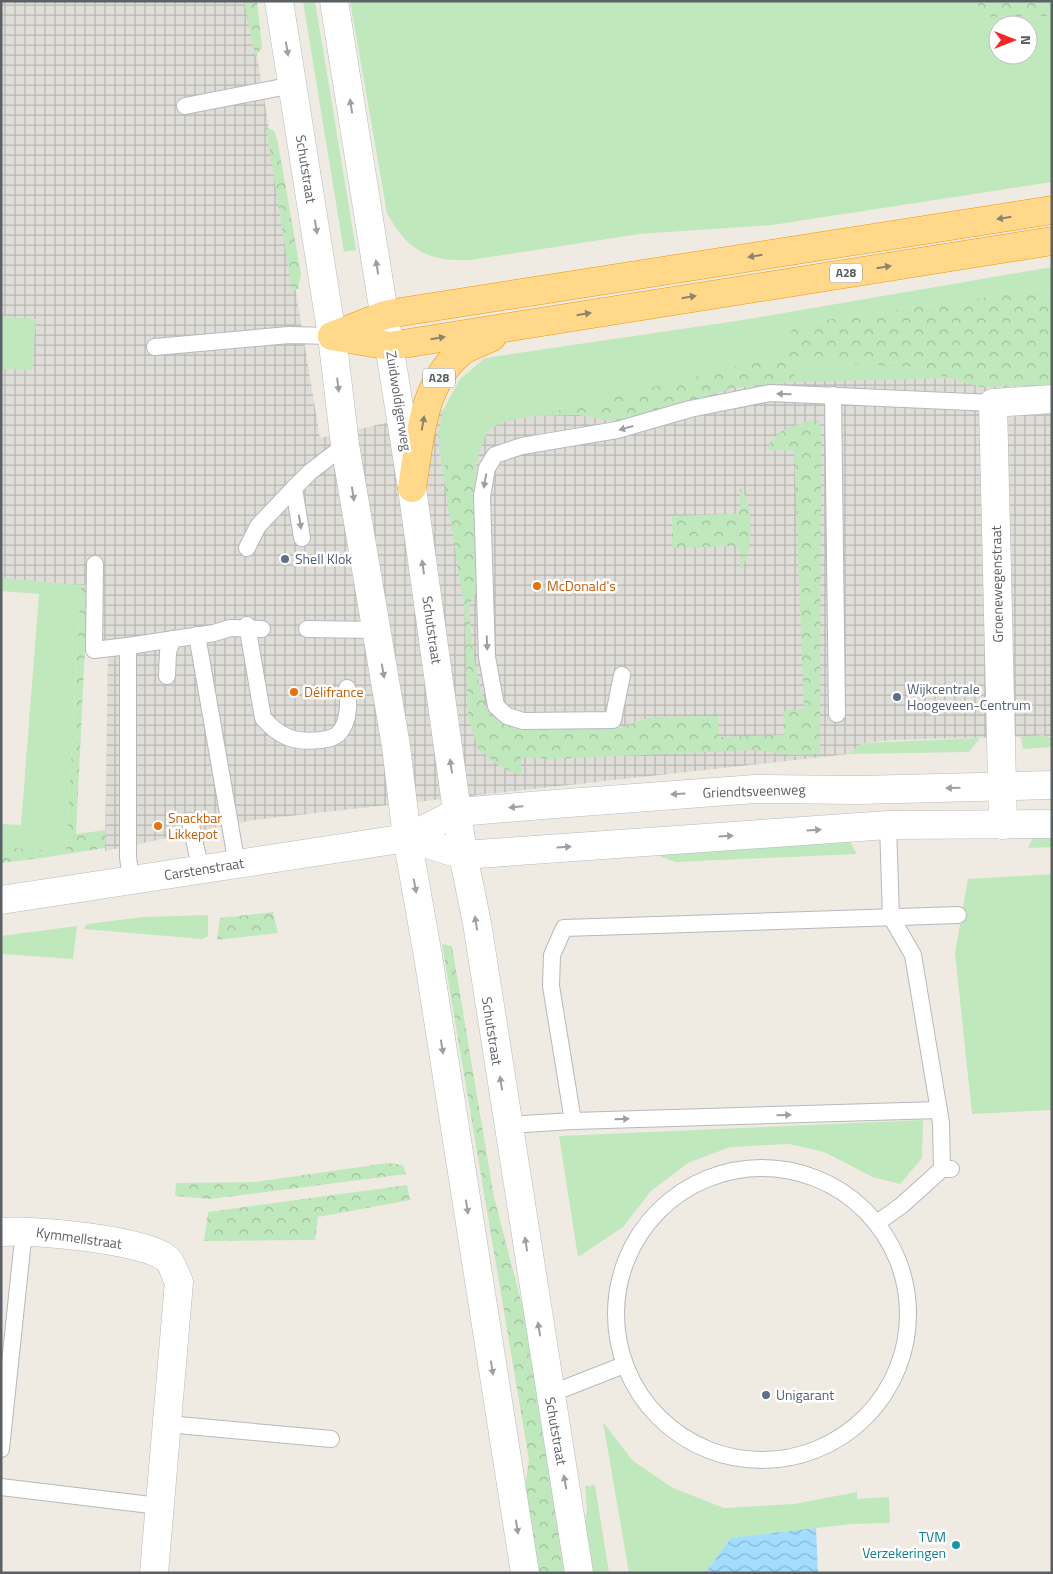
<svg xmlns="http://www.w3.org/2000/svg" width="1053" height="1574" font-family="'Titillium Web',sans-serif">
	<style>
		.industrial { fill: url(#industrial-grid) }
		.grass { fill: #c0e8bd; fill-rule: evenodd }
		.forest { fill: url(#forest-crowns) }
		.water { fill: url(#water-waves) }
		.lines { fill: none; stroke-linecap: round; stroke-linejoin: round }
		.lane-casing { stroke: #b5b9be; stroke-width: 18 }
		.street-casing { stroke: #b5b9be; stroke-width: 29 }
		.secondary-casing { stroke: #b6bac0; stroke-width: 29 }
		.highway-casing { stroke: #f19600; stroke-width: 29 }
		.lane { stroke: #fff; stroke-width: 16 }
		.street { stroke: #fff; stroke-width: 28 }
		.secondary { stroke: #fff; stroke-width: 28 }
		.highway { stroke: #ffd989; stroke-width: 28 }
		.oneway { fill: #9da0a2 }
		.oneway2 { fill: #8c846f }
		.service-dot { fill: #5c6f8a; stroke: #fff; stroke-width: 2 }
		.food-dot { fill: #e8710a; stroke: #fff; stroke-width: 2 }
		.culture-dot { fill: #0f9aa8; stroke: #fff; stroke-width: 2 }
		.labels { text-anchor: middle; stroke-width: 5; stroke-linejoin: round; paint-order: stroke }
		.shield { fill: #fff; stroke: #8c9092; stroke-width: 1 }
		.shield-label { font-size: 12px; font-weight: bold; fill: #5b6064 }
		.street-label { font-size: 14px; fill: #5b6064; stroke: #fff }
		.service-label { font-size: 14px; fill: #4e5e75; stroke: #fff; text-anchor: start }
		.food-label { font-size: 14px; fill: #c56008; stroke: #fff; text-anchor: start }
		.culture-label { font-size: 14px; fill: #0d838f; stroke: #fff; text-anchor: end }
	</style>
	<defs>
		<pattern id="industrial-grid" width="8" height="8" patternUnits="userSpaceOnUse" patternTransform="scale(1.25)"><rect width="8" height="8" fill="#dfddd7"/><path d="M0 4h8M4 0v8" fill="none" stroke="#b8b7b2"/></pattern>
		<pattern id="forest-crowns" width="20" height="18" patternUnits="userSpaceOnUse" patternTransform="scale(1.25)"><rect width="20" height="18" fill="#c0e8bd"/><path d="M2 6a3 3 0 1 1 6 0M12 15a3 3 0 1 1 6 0" fill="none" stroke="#9fbf9d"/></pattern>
		<pattern id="water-waves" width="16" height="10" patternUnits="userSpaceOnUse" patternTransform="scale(1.25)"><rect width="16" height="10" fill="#a2ddff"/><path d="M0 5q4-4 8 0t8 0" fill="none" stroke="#87b7d2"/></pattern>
	</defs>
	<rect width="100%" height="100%" fill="#efebe2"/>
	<!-- industrial -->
	<path class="industrial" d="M1,1H248L320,438L537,388L768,348L1052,344V736L893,740L862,743L849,754L254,820L105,851L108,642L96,637L102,587L1,580Z"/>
	<!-- grass -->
	<g class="grass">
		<path d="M303,1H315L356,250L344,252Z"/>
		<path d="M350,1H978L979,17L1052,16V182L772,225L639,234L470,260C428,262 407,250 387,213ZM998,25H1028V55H998Z"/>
		<path d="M1052,267V288L837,318L801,325L792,329L787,342V360L759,361L537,416C494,422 485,422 476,467L466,455L442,467L438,436L443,410L460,379L485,358L743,320Z"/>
		<path d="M1,316L36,319L32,370L2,369L1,378Z"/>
		<path d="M794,360L914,367L953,378L794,382Z"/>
		<path d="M1,578L81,585L66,854L42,858V850L1,847V824L21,825L39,594L1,591Z"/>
		<path d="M1043,735L1052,738V747L1023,749L1021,737Z"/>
		<path d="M980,738L969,752L849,754L862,743Z"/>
		<path d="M1052,831V847L1028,848L1033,838Z"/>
		<path d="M849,840L857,854L676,862L661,857L662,849Z"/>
		<path d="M1052,874V1110L972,1114L955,953L968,879Z"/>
		<path d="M208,915V936L202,939L84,929L87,924L143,917Z"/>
		<path d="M77,926L73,959L1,954V936Z"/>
		<path d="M923,1120L922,1158L900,1184L873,1177L824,1152L789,1144L730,1147L688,1163L651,1191L623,1227L578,1257L559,1136Z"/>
		<path d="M603,1422L633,1461L673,1488L724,1508L794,1504L857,1492V1499L889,1497L890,1523L851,1524L731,1538L705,1573H629Z"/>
		<path d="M595,1485L609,1573H587L583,1542L587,1508L585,1486Z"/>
	</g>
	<!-- forest -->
	<g class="forest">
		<path d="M244,1H257L262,48L255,56Z"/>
		<path d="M978,1H1052V16L978,17Z"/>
		<path d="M266,127L275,132L279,149L301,274L298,289L292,291Z"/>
		<path d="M1052,288V385L980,387L914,367L794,360V382L732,388L623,423L578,415L537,416L759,361L787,360V342L792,329L801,325L837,318Z"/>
		<path d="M811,420L819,421L821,428L820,754L795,755L753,750L550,759L521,757V775L499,766L478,749L468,716L464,606L442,467L466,455L476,467L482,586C479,591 472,597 471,602C466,624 479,700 492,717L536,727L620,728L650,717L718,716L719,737L784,735L783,711L804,709L794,451L768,450C772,429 793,427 811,420Z"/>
		<path d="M740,488C755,503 753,555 740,571L741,552L736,546L672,548V516L735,514L740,512Z"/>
		<path d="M81,585H88L76,834L106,830L105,848L66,854Z"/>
		<path d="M1,847L43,850L42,858L1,863Z"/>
		<path d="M273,912L278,933L217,940L220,918Z"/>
		<path d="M442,944L452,946L494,1197L531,1339L569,1573H537L522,1508L529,1460Z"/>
		<path d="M388,1163L403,1165L406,1174L210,1199L175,1196L176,1183L255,1182Z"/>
		<path d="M407,1185L410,1200L318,1217L315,1240L204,1241L208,1212Z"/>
	</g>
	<!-- water -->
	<path class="water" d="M816,1528L818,1573H705L731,1538Z"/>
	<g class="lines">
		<!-- lane casing -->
		<g class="lane-casing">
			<g id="lane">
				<path d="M185,106L293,85"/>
				<path d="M155,347L289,335L332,336"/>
				<path d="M833,395L837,714"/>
				<path d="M302,538L294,488L310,472L345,445"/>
				<path d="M247,548L258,526L294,488"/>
				<path d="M95,564L94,650L128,646"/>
				<path d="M247,625L263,718C280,738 296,743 321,740C327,739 335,738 339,733C349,722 349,702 347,688"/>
				<path d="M307,629L376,630"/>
				<path d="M197,635L237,865"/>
				<path d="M622,675L613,720L523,721L507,716L496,706L487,657L482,496L487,468L495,455L522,446L617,430L690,409L770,393L993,403"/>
				<path d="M167,676L168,652L173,639"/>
				<path d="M190,821L201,871"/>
				<path d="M888,825L891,917L913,955L941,1123L942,1169H951"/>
				<path d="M131,880L128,857V646L214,633L230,628L262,629"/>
				<path d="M573,1121L939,1110"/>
				<path d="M507,1125L573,1121L551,986L552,955L564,928L958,915"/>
				<circle cx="762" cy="1314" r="146"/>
				<path d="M877,1223L902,1205L942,1169"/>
				<path d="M550,1394L624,1365"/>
				<path d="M167,1424L331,1439"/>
				<path d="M1,1449L24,1230"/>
				<path d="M1,1487L159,1506"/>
			</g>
		</g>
		<!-- street casing -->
		<g class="street-casing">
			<g id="street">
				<path d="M1003,825L993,403L1052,399"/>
				<path d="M1,1232C31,1229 145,1240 166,1258C172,1262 175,1275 179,1282L154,1573"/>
			</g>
		</g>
		<!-- secondary casing -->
		<g class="secondary-casing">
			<g id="secondary">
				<path d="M279,1L332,336L345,445L396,746L407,838L428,956L525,1573"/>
				<path d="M334,1L412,488L463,855L477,923L579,1573"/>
				<path d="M407,838L463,855L888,825L1052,824"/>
				<path d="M1,900L407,838L458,812L555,804L755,789L859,790L1052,785"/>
			</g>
		</g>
		<!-- highway casing -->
		<g class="highway-casing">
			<g id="highway">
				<path d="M332,336L385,315L401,312L1052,210"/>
				<path d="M332,336L390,346L1052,241"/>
				<path d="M412,488C420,441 421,385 461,352C469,346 483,342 492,337"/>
			</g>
		</g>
		<!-- lane -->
		<use href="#lane" class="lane"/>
		<!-- street -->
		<use href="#street" class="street"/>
		<!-- secondary -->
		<use href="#secondary" class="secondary"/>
		<!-- highway -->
		<use href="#highway" class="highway"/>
	</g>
	<!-- one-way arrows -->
	<defs><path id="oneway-solid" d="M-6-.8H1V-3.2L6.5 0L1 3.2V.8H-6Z" transform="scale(1.25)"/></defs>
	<g class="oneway">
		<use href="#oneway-solid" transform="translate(287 49) rotate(81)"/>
		<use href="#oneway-solid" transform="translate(351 106) rotate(-99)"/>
		<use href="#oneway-solid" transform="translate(316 227) rotate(81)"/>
		<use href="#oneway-solid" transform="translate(377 267) rotate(-99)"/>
		<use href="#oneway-solid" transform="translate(338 385) rotate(83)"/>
		<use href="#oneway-solid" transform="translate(784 394) rotate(-179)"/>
		<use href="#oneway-solid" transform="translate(626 428) rotate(164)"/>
		<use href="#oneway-solid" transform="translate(485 481) rotate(100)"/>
		<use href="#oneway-solid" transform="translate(353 494) rotate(81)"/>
		<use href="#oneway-solid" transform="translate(300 522) rotate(81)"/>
		<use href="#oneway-solid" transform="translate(423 567) rotate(-98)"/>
		<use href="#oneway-solid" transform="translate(487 643) rotate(88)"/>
		<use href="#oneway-solid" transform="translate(383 671) rotate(80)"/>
		<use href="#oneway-solid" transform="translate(451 766) rotate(-98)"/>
		<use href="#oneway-solid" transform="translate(953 788) rotate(179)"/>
		<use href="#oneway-solid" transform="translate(678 794) rotate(176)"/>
		<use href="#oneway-solid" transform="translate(516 807) rotate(175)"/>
		<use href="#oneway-solid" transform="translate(814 830) rotate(-4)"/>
		<use href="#oneway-solid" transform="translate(726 836) rotate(-4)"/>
		<use href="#oneway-solid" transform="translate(564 847) rotate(-4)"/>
		<use href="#oneway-solid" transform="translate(415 886) rotate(80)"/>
		<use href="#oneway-solid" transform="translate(476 923) rotate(-99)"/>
		<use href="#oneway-solid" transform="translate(442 1047) rotate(81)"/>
		<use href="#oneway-solid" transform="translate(501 1083) rotate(-99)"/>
		<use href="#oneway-solid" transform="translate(784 1115) rotate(-2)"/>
		<use href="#oneway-solid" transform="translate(622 1119) rotate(-2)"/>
		<use href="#oneway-solid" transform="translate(467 1207) rotate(81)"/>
		<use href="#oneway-solid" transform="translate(526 1244) rotate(-99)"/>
		<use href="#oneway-solid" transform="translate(539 1329) rotate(-99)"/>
		<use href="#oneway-solid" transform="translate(492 1368) rotate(81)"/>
		<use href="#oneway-solid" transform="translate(565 1482) rotate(-100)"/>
		<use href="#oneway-solid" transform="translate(517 1527) rotate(81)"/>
	</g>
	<g class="oneway2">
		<use href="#oneway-solid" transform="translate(1004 218) rotate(171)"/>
		<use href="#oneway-solid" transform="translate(755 256) rotate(171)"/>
		<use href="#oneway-solid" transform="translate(884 267) rotate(-9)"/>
		<use href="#oneway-solid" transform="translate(689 297) rotate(-9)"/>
		<use href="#oneway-solid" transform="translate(584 314) rotate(-9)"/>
		<use href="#oneway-solid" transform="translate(438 338) rotate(-9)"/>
		<use href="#oneway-solid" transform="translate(423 423) rotate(-80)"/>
	</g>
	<!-- markers -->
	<g class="service-dot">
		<circle cx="285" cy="559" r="5"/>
		<circle cx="897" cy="697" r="5"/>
		<circle cx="766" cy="1395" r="5"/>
	</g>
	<g class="food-dot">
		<circle cx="537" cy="586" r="5"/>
		<circle cx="294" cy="692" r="5"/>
		<circle cx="158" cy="826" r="5"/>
	</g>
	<circle class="culture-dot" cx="956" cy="1545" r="5"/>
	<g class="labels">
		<!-- shield labels -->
		<g class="shield">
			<rect x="830" y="263.5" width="32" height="19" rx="4"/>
			<rect x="423" y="368.5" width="32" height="19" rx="4"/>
		</g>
		<g class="shield-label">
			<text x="846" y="277">A28</text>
			<text x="439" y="382">A28</text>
		</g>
		<!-- street labels -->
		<g class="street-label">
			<text transform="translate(306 169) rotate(81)" y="5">Schutstraat</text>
			<text transform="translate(399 401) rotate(81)" y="5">Zuidwoldigerweg</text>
			<text transform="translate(997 584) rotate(-91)" y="5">Groenewegenstraat</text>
			<text transform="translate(432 630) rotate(82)" y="5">Schutstraat</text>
			<text transform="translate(754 791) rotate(-2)" y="5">Griendtsveenweg</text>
			<text transform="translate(204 869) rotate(-9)" y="5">Carstenstraat</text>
			<text transform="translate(492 1031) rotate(81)" y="5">Schutstraat</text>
			<text transform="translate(79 1238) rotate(8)" y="5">Kymmellstraat</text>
			<text transform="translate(556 1431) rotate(80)" y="5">Schutstraat</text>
		</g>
		<!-- service labels -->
		<g class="service-label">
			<text x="295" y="564">Shell Klok</text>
			<text x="907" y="694">Wijkcentrale<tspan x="907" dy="16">Hoogeveen-Centrum</tspan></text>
			<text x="776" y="1400">Unigarant</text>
		</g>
		<!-- food labels -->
		<g class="food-label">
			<text x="547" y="591">McDonald's</text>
			<text x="304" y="697">Délifrance</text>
			<text x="168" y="823">Snackbar<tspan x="168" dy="16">Likkepot</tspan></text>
		</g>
		<!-- culture labels -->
		<g class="culture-label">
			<text x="946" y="1542">TVM<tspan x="946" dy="16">Verzekeringen</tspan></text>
		</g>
	</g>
	<!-- border -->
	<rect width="1053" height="1574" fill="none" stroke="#5b6064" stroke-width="5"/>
	<!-- north arrow -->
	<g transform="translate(1013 40) rotate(90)"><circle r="24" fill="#ffffff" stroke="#bdbfc1"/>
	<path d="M0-4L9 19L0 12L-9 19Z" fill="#f42623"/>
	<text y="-8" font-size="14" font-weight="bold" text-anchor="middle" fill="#5b6064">N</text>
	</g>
</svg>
